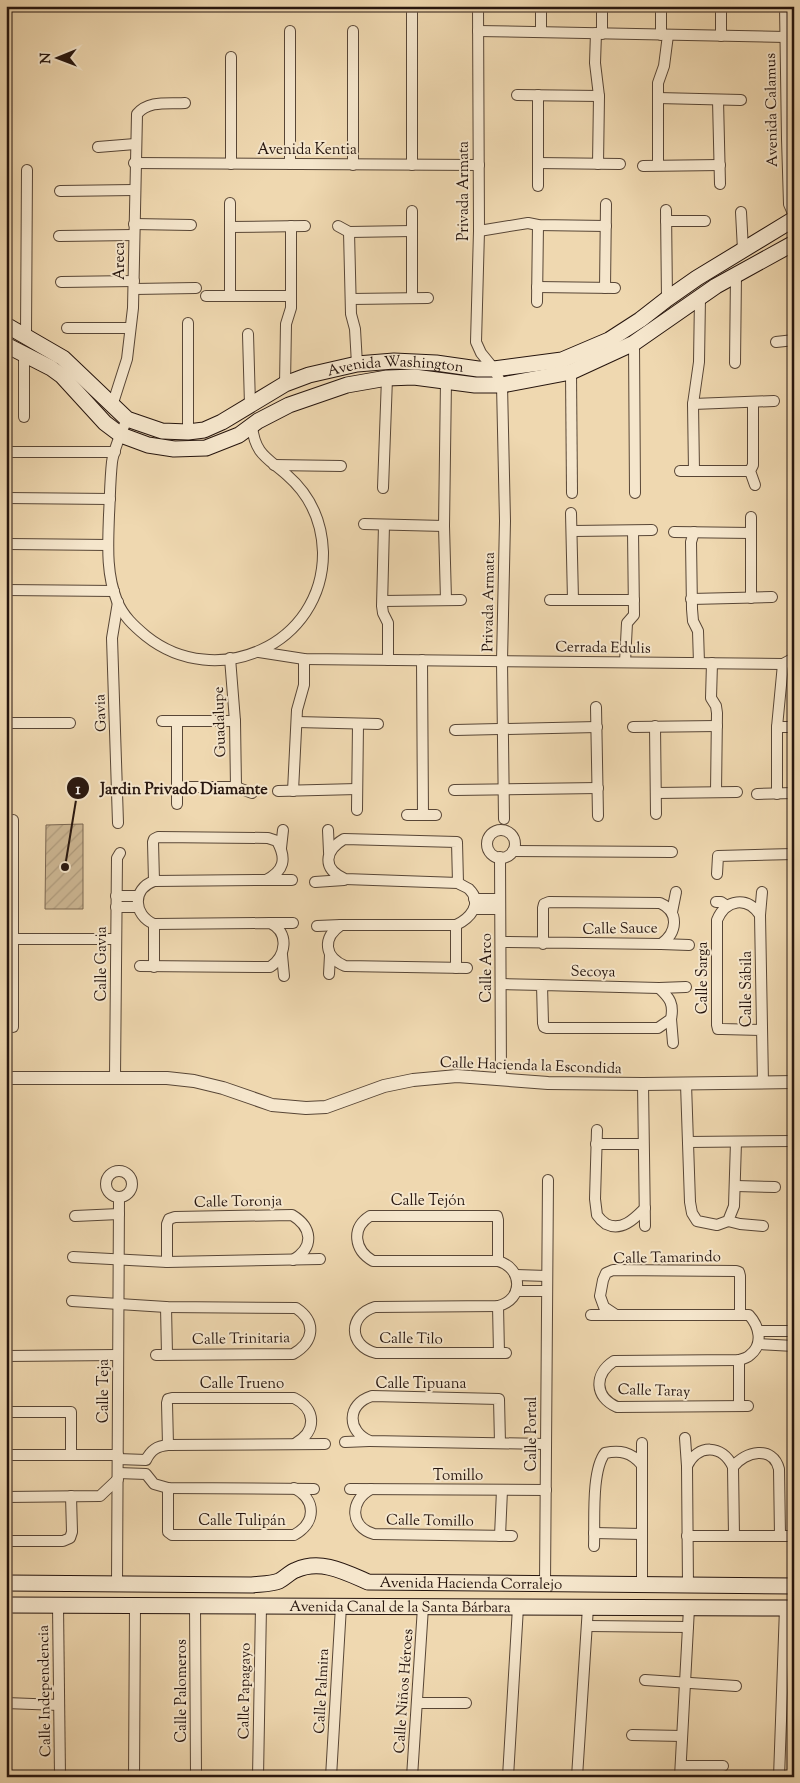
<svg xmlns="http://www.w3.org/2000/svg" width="800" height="1783" font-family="'Sorts Mill Goudy',serif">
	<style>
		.garden { fill: url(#garden-furrows); stroke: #7a6651 }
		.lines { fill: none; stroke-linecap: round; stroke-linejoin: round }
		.minor-casing { stroke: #584636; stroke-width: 12 }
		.tertiary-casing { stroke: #584636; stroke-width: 14 }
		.secondary-casing { stroke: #26150e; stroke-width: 17 }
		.minor { stroke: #f5e6cc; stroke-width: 10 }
		.tertiary { stroke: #f5e6cc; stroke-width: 12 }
		.secondary { stroke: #f5e6cc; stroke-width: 15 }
		.labels { text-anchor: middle; stroke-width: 4; stroke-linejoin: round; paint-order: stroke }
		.street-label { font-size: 15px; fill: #26150e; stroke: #f5e6cc }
		.leader { fill: none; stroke: #26150e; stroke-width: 2 }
		.callout-dot { fill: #26150e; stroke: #f5e6cc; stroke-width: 2 }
		.mark-label { font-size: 15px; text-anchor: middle; font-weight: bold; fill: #fff }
		.callout-label { font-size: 16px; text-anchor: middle; font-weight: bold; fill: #26150e; stroke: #f5e6cc; stroke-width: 4; stroke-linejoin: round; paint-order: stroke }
	</style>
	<defs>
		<pattern id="garden-furrows" width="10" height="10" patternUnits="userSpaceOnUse" patternTransform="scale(1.25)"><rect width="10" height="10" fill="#cdb794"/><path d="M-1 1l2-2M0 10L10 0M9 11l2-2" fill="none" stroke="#b09c7e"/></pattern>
	</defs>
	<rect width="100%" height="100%" fill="#efd8b0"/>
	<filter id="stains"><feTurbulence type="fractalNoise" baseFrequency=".004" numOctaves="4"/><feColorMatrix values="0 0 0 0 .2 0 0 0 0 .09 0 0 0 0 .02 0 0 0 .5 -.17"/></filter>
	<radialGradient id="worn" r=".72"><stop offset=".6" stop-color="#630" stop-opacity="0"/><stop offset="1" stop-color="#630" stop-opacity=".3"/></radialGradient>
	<!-- garden -->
	<path class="garden" d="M83,824V909H45L46,825Z"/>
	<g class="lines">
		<!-- minor casing -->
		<g class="minor-casing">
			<g id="minor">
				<path d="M478,6L479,231L476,342L481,353L494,369L502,385L505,521L502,661L504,819"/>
				<path d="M353,31V165"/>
				<path d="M478,31L786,37"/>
				<path d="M541,32V6"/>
				<path d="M596,33L595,63L599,96L598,164"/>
				<path d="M602,34V6"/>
				<path d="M661,35V6"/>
				<path d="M721,36V6"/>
				<path d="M517,95L599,96"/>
				<path d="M658,98L741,100"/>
				<path d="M718,100L720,184"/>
				<path d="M98,147L135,144"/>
				<path d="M134,163L479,165"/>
				<path d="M538,163L620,164"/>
				<path d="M231,164V57"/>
				<path d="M290,164V31"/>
				<path d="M412,165V6"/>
				<path d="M658,165V83L664,66L668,35"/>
				<path d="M643,166L720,165"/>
				<path d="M538,186V95"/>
				<path d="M60,191L134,190"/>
				<path d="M230,203V296"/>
				<path d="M666,210L667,299"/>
				<path d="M412,211V298"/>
				<path d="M741,212L743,250"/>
				<path d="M666,221H705"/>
				<path d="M134,224L191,225"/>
				<path d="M338,226L349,232L412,231"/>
				<path d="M230,227L305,226"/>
				<path d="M479,231L528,223L538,225L606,226"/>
				<path d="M349,232L351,314L355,329L357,364"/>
				<path d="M59,236L134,235"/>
				<path d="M61,282L134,281"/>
				<path d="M537,287L615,288"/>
				<path d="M605,288L606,204"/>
				<path d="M134,289L196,288"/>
				<path d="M206,296H291"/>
				<path d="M351,299L428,298"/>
				<path d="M537,302L538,225"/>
				<path d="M188,323V432"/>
				<path d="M67,328H130"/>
				<path d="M248,334L250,405"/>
				<path d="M26,335L27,170"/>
				<path d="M776,342L794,340"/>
				<path d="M634,343L635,493"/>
				<path d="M24,354V417"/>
				<path d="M735,363L736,274"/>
				<path d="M571,372L572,493"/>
				<path d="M285,384L286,324L291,308V226"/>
				<path d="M753,402V465L750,471L755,485"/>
				<path d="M693,404L774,401"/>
				<path d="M112,406L127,359L133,308L137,114C149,100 168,104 185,103"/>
				<path d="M127,419C121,433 114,448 112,462C110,480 110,498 109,515C108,545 106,573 117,601C123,616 134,626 146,636C216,692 324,645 323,552C322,522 310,495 287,475C268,458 255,455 252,426"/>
				<path d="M6,452H115"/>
				<path d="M274,465L341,466"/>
				<path d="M680,471H750"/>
				<path d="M694,471L693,404L699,362L700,297"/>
				<path d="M383,488L387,378"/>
				<path d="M7,498L110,499"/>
				<path d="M571,513L573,600"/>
				<path d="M364,524L444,526"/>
				<path d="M384,525L382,606L383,613L388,623V660"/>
				<path d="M573,531L652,530"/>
				<path d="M674,532L751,533"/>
				<path d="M694,532L691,542L692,609L693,621L698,631L699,663"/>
				<path d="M9,544L108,545"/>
				<path d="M6,590L114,591"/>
				<path d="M751,598V517"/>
				<path d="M691,599L772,597"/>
				<path d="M446,600L444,526L446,381"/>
				<path d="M550,600H634"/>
				<path d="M383,601L461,600"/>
				<path d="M118,602L112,638L118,823"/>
				<path d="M259,652L304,659L783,664L794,658"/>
				<path d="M230,658L235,721L236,787"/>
				<path d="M422,660L423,815"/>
				<path d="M625,662L627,623L634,615L633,531"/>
				<path d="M712,663L711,698L716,706L717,713L716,792"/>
				<path d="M596,707L598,816"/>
				<path d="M162,721H235"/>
				<path d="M177,722V804"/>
				<path d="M297,722L378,724"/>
				<path d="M6,723H70"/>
				<path d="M655,726L656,814"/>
				<path d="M633,727L717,726"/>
				<path d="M777,727H794"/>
				<path d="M455,730L597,727"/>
				<path d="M178,787H236L252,793"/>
				<path d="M454,790L598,788"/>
				<path d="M278,791L357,789"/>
				<path d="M293,791L297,710L304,685V659"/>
				<path d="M656,793L737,792"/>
				<path d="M757,794L794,793"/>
				<path d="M777,794V727L783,664"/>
				<path d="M357,810L358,724"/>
				<path d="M407,815H436"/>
				<path d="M13,820V1027"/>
				<path d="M328,830L329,852"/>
				<circle cx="501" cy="844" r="14"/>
				<path d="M281,848L283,830"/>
				<path d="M513,851L672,852"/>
				<path d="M500,857L501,1078"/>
				<path d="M717,874L718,856L794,854"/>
				<path d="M267,880H292"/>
				<path d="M315,882L344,880"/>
				<path d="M458,883L457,842L344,839C324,851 322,869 345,879L458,883C461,885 466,887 469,889C484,904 469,919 456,925H341C322,938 324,957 345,966L467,968"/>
				<path d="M116,896H138"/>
				<path d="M474,899H500"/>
				<path d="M716,902H721L727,906"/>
				<path d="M116,907H138"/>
				<path d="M474,909H500"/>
				<path d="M672,912L676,892"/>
				<path d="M760,915L762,892"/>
				<path d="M270,923H293"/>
				<path d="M456,925V968"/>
				<path d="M317,926L341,925"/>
				<path d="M6,939H116"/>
				<path d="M501,942L661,944C677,933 680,912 660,903L549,902L544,904L543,908V944"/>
				<path d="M661,944L689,945"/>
				<path d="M282,955L284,976"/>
				<path d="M140,966L270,967C286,957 290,932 270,923L154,924C133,915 132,889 154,881L266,880C284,871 287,859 277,841L268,838L158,837L154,839L153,842L154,881"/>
				<path d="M154,967V924"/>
				<path d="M329,974L330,955"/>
				<path d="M501,984L542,985L659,988C670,998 674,1004 671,1019L658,1028H547L544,1027L543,1023L542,985"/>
				<path d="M659,988L686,987"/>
				<path d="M671,1019L673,1043"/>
				<path d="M761,1030L722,1029H718L717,1025V920C726,899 747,896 760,915L763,1083"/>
				<path d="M115,1077L117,858L120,853"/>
				<path d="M643,1084L645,1226"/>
				<path d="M686,1084L690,1202L692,1213L697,1221L717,1225L728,1221L734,1206L736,1142"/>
				<path d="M597,1130L595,1199L597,1215C599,1218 603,1222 606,1224C622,1232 635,1218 645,1208"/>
				<path d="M688,1142L792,1141"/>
				<path d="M596,1144H643"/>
				<circle cx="119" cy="1184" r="13"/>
				<path d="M736,1186L775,1187"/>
				<path d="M75,1216L119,1214"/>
				<path d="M728,1221L740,1224L763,1226"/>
				<path d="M73,1257L167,1262L320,1259"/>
				<path d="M498,1261V1220L497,1216H370C351,1228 354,1250 373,1261H498C523,1268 524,1300 498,1306L375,1307C348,1315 348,1346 376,1353H506"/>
				<path d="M167,1262V1224L169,1219L175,1217L292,1215C312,1227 315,1247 293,1260"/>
				<path d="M516,1275L547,1276"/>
				<path d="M516,1291H547"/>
				<path d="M72,1301L166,1307L296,1308C317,1322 314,1342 293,1354L156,1355"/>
				<path d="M498,1306L499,1353"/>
				<path d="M166,1307L167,1354"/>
				<path d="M591,1315H615"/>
				<path d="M740,1315V1276L739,1272L736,1271L613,1270L606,1273L603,1280L600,1296L604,1307L616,1315H749C759,1326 764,1344 750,1355C748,1357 743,1359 739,1360L614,1361C594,1374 594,1397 617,1407L748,1406"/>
				<path d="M759,1331H794"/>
				<path d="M758,1344L794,1346"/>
				<path d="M6,1356L118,1355"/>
				<path d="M739,1360V1406"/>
				<path d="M6,1412H71V1455"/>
				<path d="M685,1438L687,1466L688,1585"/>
				<path d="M345,1442L369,1441"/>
				<path d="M500,1443L499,1399L372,1396C346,1404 347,1432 370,1441L546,1444"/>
				<path d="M642,1443V1585"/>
				<path d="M168,1445L167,1403L168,1399L172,1398H294C316,1409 317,1431 296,1443"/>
				<path d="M6,1455H118"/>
				<path d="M118,1459L146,1460C151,1450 157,1446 168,1445L325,1444"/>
				<path d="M687,1466C698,1444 722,1444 733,1467L734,1536"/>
				<path d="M733,1467C745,1451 773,1445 779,1469L780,1536"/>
				<path d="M118,1473L146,1474L154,1484L168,1488L314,1489"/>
				<path d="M168,1488V1532L172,1535H294C316,1523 317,1500 294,1488"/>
				<path d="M350,1489L546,1490"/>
				<path d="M371,1489C349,1501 350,1527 374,1534L512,1536"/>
				<path d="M6,1497L100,1496L118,1479"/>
				<path d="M594,1533L641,1534"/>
				<path d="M500,1536L502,1490"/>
				<path d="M687,1536H794"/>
				<path d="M6,1541H63L70,1538L72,1532L71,1496"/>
				<path d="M594,1546C595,1522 591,1471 605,1453C620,1450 631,1452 641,1464"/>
				<path d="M117,1584L119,1198"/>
				<path d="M545,1584L548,1180"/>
				<path d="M58,1605L60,1777"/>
				<path d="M195,1605L196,1777"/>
				<path d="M587,1626L688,1627"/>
				<path d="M645,1680L736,1686"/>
				<path d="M6,1703L59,1705"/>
				<path d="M417,1703H466"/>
				<path d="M632,1735L682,1736"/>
				<path d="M681,1766H723"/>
				<path d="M134,1777L135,1605"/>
				<path d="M258,1777L261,1606"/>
				<path d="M331,1777L341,1606"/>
				<path d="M412,1777L423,1607"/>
				<path d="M508,1777L518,1607"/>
				<path d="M577,1777L588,1607"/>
				<path d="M680,1777L689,1608"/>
				<path d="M779,1777L785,1608"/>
			</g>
		</g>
		<!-- tertiary casing -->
		<g class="tertiary-casing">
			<g id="tertiary">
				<path d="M786,6L788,139L790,204L794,213"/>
				<path d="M6,1078H167L194,1081L223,1088L272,1105L306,1108L326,1107L384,1086L413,1080L457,1076L548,1083L643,1084L794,1082"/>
			</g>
		</g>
		<!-- secondary casing -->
		<g class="secondary-casing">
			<g id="secondary">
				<path id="s1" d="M6,325L63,358L127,419L162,431L188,432L204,430L222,422L285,384L309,375L357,364L394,361L436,363L478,369H494L562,360L609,340L640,320L667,299L697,278L794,219"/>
				<path d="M6,345L51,368L62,376L105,423L121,435L148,445L174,449L206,448L239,435L258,421L289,405L347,385L387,378L414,377L475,385H502L571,372L634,343L716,286L794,243"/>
				<path id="s2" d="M6,1583L252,1585C260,1584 272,1584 279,1581C285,1578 290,1572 296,1570C321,1559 345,1572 368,1582L794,1586"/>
				<path id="s3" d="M6,1605L794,1608"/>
			</g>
		</g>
		<!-- minor -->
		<use href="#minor" class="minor"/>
		<!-- tertiary -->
		<use href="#tertiary" class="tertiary"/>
		<!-- secondary -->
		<use href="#secondary" class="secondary"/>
	</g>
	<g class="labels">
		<!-- street labels -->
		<g class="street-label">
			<text transform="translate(771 110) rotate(-91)" y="5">Avenida Calamus</text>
			<text x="307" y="154">Avenida Kentia</text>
			<text transform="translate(463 191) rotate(-90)" y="5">Privada Armata</text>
			<text transform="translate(119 261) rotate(-90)" y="5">Areca</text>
			<text dy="5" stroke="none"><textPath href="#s1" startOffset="440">Avenida Washington</textPath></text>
			<text transform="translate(488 602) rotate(-89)" y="5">Privada Armata</text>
			<text transform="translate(603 647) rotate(1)" y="5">Cerrada Edulis</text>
			<text transform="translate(100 713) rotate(-92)" y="5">Gavia</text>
			<text transform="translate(219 722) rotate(-92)" y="5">Guadalupe</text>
			<text transform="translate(620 928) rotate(-1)" y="5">Calle Sauce</text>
			<text transform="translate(101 964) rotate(-90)" y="5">Calle Gavia</text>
			<text transform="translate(486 968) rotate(-90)" y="5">Calle Arco</text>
			<text transform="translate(593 971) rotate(1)" y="5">Secoya</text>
			<text transform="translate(702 978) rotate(-90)" y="5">Calle Sarga</text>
			<text transform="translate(746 989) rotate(-90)" y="5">Calle Sábila</text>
			<text transform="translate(531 1065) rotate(2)" y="5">Calle Hacienda la Escondida</text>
			<text x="428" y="1205">Calle Tejón</text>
			<text transform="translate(238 1201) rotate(-1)" y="5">Calle Toronja</text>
			<text transform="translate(667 1257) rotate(-1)" y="5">Calle Tamarindo</text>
			<text transform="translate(241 1338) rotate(-1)" y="5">Calle Trinitaria</text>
			<text transform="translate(411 1338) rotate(1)" y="5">Calle Tilo</text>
			<text x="242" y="1388">Calle Trueno</text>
			<text x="421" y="1388">Calle Tipuana</text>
			<text transform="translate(654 1390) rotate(2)" y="5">Calle Taray</text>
			<text transform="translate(103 1391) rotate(-90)" y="5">Calle Teja</text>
			<text transform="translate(531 1434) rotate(-90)" y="5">Calle Portal</text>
			<text x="458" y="1480">Tomillo</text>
			<text x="242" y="1525">Calle Tulipán</text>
			<text transform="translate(430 1520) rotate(1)" y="5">Calle Tomillo</text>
			<text dy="5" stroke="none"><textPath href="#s2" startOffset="472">Avenida Hacienda Corralejo</textPath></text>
			<text dy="5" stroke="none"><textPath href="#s3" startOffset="394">Avenida Canal de la Santa Bárbara</textPath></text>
			<text transform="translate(44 1691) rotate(-91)" y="5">Calle Independencia</text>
			<text transform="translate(181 1691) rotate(-90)" y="5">Calle Palomeros</text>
			<text transform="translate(244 1691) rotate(-89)" y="5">Calle Papagayo</text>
			<text transform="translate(321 1691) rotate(-87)" y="5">Calle Palmira</text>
			<text transform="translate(403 1691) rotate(-86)" y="5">Calle Niños Héroes</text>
		</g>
	</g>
	<!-- callouts -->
	<path class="leader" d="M65 867L78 788"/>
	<g class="callout-dot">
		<circle cx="65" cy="867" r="5"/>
		<circle cx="78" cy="788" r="12"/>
	</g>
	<g class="mark-label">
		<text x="78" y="794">1</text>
	</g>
	<g class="callout-label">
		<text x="184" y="794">Jardin Privado Diamante</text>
	</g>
	<!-- margin -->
	<rect width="800" height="1783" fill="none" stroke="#efd8b0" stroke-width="25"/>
	<rect x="8" y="8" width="785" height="1768" fill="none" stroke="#26150e" stroke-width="2.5"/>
	<rect x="12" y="12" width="775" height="1758" fill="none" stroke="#26150e"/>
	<!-- north arrow -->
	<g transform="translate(58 58) rotate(269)" stroke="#f5e6cc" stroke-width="4" paint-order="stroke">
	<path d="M0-4L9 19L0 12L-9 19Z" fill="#26150e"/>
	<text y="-8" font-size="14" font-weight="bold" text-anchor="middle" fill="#26150e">N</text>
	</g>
	<rect width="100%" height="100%" filter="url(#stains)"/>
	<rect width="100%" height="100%" fill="url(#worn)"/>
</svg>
